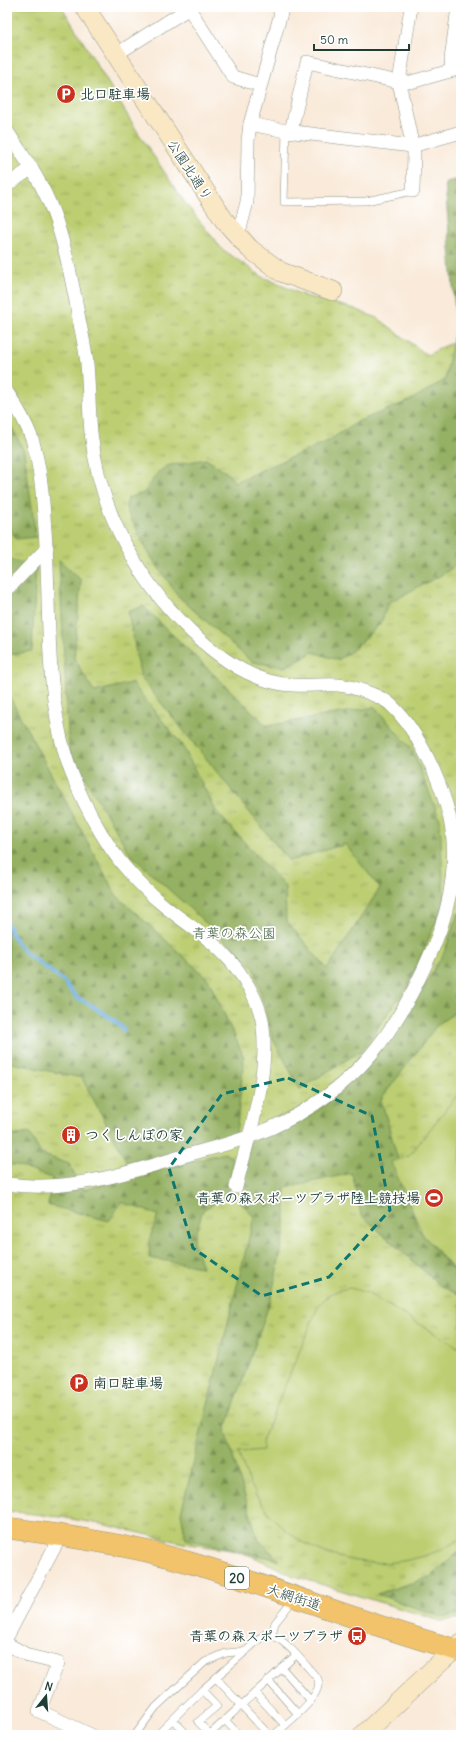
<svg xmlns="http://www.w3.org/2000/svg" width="468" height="1742" font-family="Delius,'Klee One',sans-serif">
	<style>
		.grass { fill: url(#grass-tufts); stroke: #6e8652 }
		.forest { fill: url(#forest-firs); stroke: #5a774c }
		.pitch { fill: #bcce71; stroke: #6e8652 }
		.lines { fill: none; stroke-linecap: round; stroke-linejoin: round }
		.stream { stroke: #70b1e4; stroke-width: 4 }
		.lane-casing { stroke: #8c9486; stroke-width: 8 }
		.street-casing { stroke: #8c9486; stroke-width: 14 }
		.secondary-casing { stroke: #8c9486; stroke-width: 20 }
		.primary-casing { stroke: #8c9486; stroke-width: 22 }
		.lane { stroke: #fff; stroke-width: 7 }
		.street { stroke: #fff; stroke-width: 13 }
		.secondary { stroke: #fae7c3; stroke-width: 19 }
		.primary { stroke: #f2c36a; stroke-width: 21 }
		.marked { fill: none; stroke: #0f766e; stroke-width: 3; stroke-dasharray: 8 5; stroke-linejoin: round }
		.labels { text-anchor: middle; stroke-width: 3.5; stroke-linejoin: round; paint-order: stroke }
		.shield { fill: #fff; stroke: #627771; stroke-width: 1 }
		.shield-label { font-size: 13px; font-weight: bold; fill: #1f3d34 }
		.poi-label { font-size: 14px; font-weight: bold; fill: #1f3d34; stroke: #fff; text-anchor: start }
		.street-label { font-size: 14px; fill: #1f3d34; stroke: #fff }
		.park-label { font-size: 14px; fill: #466143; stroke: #fff }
	</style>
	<defs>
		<pattern id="grass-tufts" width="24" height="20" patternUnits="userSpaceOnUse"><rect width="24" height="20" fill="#bcce71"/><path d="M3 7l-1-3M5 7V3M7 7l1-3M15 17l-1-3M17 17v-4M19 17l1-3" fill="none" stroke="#98a85e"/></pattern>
		<pattern id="forest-firs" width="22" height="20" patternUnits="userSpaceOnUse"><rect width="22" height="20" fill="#95b163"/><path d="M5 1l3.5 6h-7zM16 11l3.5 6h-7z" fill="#799152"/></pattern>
	</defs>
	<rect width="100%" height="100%" fill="#fff"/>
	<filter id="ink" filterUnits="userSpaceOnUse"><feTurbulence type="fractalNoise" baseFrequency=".025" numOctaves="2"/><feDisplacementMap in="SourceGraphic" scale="8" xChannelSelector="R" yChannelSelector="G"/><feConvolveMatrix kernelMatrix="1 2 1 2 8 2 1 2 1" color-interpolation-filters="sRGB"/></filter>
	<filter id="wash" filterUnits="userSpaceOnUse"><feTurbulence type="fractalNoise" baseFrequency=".012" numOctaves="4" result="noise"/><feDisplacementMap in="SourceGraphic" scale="16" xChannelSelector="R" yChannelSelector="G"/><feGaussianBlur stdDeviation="0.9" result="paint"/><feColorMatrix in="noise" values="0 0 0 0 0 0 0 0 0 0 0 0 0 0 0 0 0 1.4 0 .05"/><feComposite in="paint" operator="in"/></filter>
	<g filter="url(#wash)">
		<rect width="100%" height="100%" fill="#f9ead9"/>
		<!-- grass -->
		<path class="grass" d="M7,7H62L137,131L185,203L222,249L261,276L305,296L355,309L379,319L427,355L461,338V1618L441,1621L294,1576L252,1556L230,1550L183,1543L106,1525L60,1517L7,1511Z"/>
		<!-- forest -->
		<g class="forest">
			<path d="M461,179V562L443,574L388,603L381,623L352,651L338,660L313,652L285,667L252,662L179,597L149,554L126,509L128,498L144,493L157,473L167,466L206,459L227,473L235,482L328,441L359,421L409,401L445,380L456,324L445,182Z"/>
			<path d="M7,418L24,451L36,537L16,539L7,524Z"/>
			<path d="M7,558L36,567L32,651L7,655Z"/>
			<path d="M59,560L81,580L74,658L94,692L132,683L182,745L216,811L285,887L286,920L327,969L380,888L345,844L289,861L141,678L128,612L143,606L267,726L375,707L413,751L440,820L444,903L409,984L362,1050L300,1089L272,1037L254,967L130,854L69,751Z"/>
			<path d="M7,692L116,895L208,979L244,1057L236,1136L130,1168L82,1078L7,1062Z"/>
			<path d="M458,913H461V1008L437,1025L381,1099L417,1228L457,1275L461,1276V1296L441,1286L361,1215L352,1173L285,1188V1231L271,1299L225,1431L258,1539L279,1560L186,1539L181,1513L254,1217L239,1200L249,1142L308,1118L360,1076L412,1006L444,953Z"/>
			<path d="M29,1133L41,1154L69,1164L83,1190L225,1153L233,1159L228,1195L203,1210L193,1241L202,1267L149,1258L150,1238L158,1215L122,1202L109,1221L48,1205L52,1178L16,1165H7V1137Z"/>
			<path d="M461,1550V1614L441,1617L377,1594L430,1577Z"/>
		</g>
		<!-- pitch -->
		<g class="pitch">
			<path d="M461,1090V1275L455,1271L423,1235L391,1162L409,1156Z"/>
			<path d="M351,1288L367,1293L461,1349V1538C402,1579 314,1568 268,1512C254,1494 245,1474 238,1452L263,1450L262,1441L318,1307C327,1295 336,1289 351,1288Z"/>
		</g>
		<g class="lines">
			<!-- stream -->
			<path class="stream" d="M7,924L16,942L26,953L62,980L77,998L91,1005L114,1020L124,1030"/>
		</g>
	</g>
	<g filter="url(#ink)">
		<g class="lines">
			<!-- lane casing -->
			<g class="lane-casing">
				<g id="lane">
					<path d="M286,131L284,202L366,201L413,191"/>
					<path d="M272,1634L275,1623L294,1599"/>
					<path d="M282,1668L311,1701"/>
					<path d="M216,1678L269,1735"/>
					<path d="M268,1680L297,1713"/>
					<path d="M202,1690L217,1706L198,1722L210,1734"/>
					<path d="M255,1693L285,1725"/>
					<path d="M173,1720L188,1735"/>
					<path d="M225,1720L239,1735"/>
					<path d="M135,1735L156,1707L205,1662L226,1653L246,1651"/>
					<path d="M157,1735L202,1690L265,1634C283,1634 306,1666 318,1679C324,1696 286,1724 274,1735"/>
					<path d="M209,1735L296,1655"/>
				</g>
			</g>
			<!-- street casing -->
			<g class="street-casing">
				<g id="street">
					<path d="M188,7L233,77L260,85"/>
					<path d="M411,7L399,82L414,153L413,191"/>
					<path d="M115,55L191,7"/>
					<path d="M452,70L451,59L458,7"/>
					<path d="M250,124L286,131L412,146L461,132"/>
					<path d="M7,131C24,157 42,182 53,212C64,241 70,272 76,302C79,323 85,343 87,364C89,387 89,410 91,433C96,477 110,520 133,558C159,604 216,666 269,681C292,688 315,684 338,685C352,686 378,695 389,703C415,726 436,771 446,804C461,851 452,904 433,948C398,1031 356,1090 271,1128C238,1143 202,1150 167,1161C115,1177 62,1192 7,1184"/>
					<path d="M291,131L307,62L399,82H411L461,68"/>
					<path d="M7,185L32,168"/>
					<path d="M238,236L247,202L248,141L250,124L281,13L278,7"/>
					<path d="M7,392C17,407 26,422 32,439C41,468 43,499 45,530C51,605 44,682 65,754C76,791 104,845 130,873C140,884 151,895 162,904C182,921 206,935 224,954C241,971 261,1002 263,1027C269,1080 248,1136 236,1187"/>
					<path d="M7,590L47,548"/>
					<path d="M7,1637L61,1535"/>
					<path d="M7,1644L29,1656L58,1663L39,1711L91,1735"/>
				</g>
			</g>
			<!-- secondary casing -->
			<g class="secondary-casing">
				<g id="secondary">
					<path d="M85,7L224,220L250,249L281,272L333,291"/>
					<path d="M363,1735L461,1643"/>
				</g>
			</g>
			<!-- primary casing -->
			<g class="primary-casing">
				<path id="primary" d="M7,1528C55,1534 103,1541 150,1552C256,1578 356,1623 461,1651"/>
			</g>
			<!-- lane -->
			<use href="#lane" class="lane"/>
			<!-- street -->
			<use href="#street" class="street"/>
			<!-- secondary -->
			<use href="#secondary" class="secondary"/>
			<!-- primary -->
			<use href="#primary" class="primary"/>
		</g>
	</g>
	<!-- marked area -->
	<path class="marked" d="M288,1078L372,1116L390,1210L329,1277L262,1296L193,1248L169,1168L222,1094Z"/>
	<!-- icons -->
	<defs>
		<g id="parking-disc" transform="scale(1)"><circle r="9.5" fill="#c8321e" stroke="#fff"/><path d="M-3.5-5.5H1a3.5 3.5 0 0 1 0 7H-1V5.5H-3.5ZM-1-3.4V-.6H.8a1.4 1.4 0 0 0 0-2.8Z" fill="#fff"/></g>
		<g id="building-disc" transform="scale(1)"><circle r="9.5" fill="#c8321e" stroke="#fff"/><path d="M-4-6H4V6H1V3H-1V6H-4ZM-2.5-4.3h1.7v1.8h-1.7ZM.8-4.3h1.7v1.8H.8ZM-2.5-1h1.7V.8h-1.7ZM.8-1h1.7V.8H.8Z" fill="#fff"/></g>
		<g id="stadium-disc" transform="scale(1)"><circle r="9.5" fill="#c8321e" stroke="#fff"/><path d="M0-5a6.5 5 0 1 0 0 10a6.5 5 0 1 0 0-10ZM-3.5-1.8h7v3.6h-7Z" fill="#fff"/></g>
		<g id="bus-disc" transform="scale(1)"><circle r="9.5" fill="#c8321e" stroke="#fff"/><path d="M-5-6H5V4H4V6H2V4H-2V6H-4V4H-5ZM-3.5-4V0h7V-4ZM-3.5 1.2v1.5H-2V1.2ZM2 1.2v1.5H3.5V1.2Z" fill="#fff"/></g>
	</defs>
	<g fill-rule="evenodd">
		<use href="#parking-disc" x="66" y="94"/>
		<use href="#building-disc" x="71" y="1135"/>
		<use href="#stadium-disc" x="434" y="1198"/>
		<use href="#parking-disc" x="79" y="1383"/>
		<use href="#bus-disc" x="357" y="1636"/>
	</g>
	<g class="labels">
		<!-- shield labels -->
		<rect class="shield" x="225" y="1567" width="24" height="22" rx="3"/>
		<g class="shield-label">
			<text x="237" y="1583">20</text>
		</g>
		<!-- poi labels -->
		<g class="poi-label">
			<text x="80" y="99">北口駐車場</text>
			<text x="85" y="1140">つくしんぼの家</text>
			<text x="420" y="1203" text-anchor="end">青葉の森スポーツプラザ陸上競技場</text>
			<text x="93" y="1388">南口駐車場</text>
			<text x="343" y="1641" text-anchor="end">青葉の森スポーツプラザ</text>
		</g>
		<!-- street labels -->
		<g class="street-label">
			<text transform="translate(190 170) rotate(57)" y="5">公園北通り</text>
			<text transform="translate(294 1597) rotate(18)" y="5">大網街道</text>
		</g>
		<!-- park labels -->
		<g class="park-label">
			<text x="234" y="938">青葉の森公園</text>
		</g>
	</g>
	<!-- margin -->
	<rect width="468" height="1742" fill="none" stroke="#fff" stroke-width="24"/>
	<!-- north arrow -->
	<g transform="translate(46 1696) rotate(17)" stroke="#ffffff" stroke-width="3" paint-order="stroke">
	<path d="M0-3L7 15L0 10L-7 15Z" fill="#1f3d34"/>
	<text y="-6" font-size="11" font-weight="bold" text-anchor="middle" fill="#1f3d34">N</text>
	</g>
	<!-- scale -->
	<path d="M314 44v6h95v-6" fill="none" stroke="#1f3d34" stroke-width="2"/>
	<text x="320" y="44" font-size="12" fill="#1f3d34" stroke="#ffffff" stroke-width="3" paint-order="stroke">50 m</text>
</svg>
